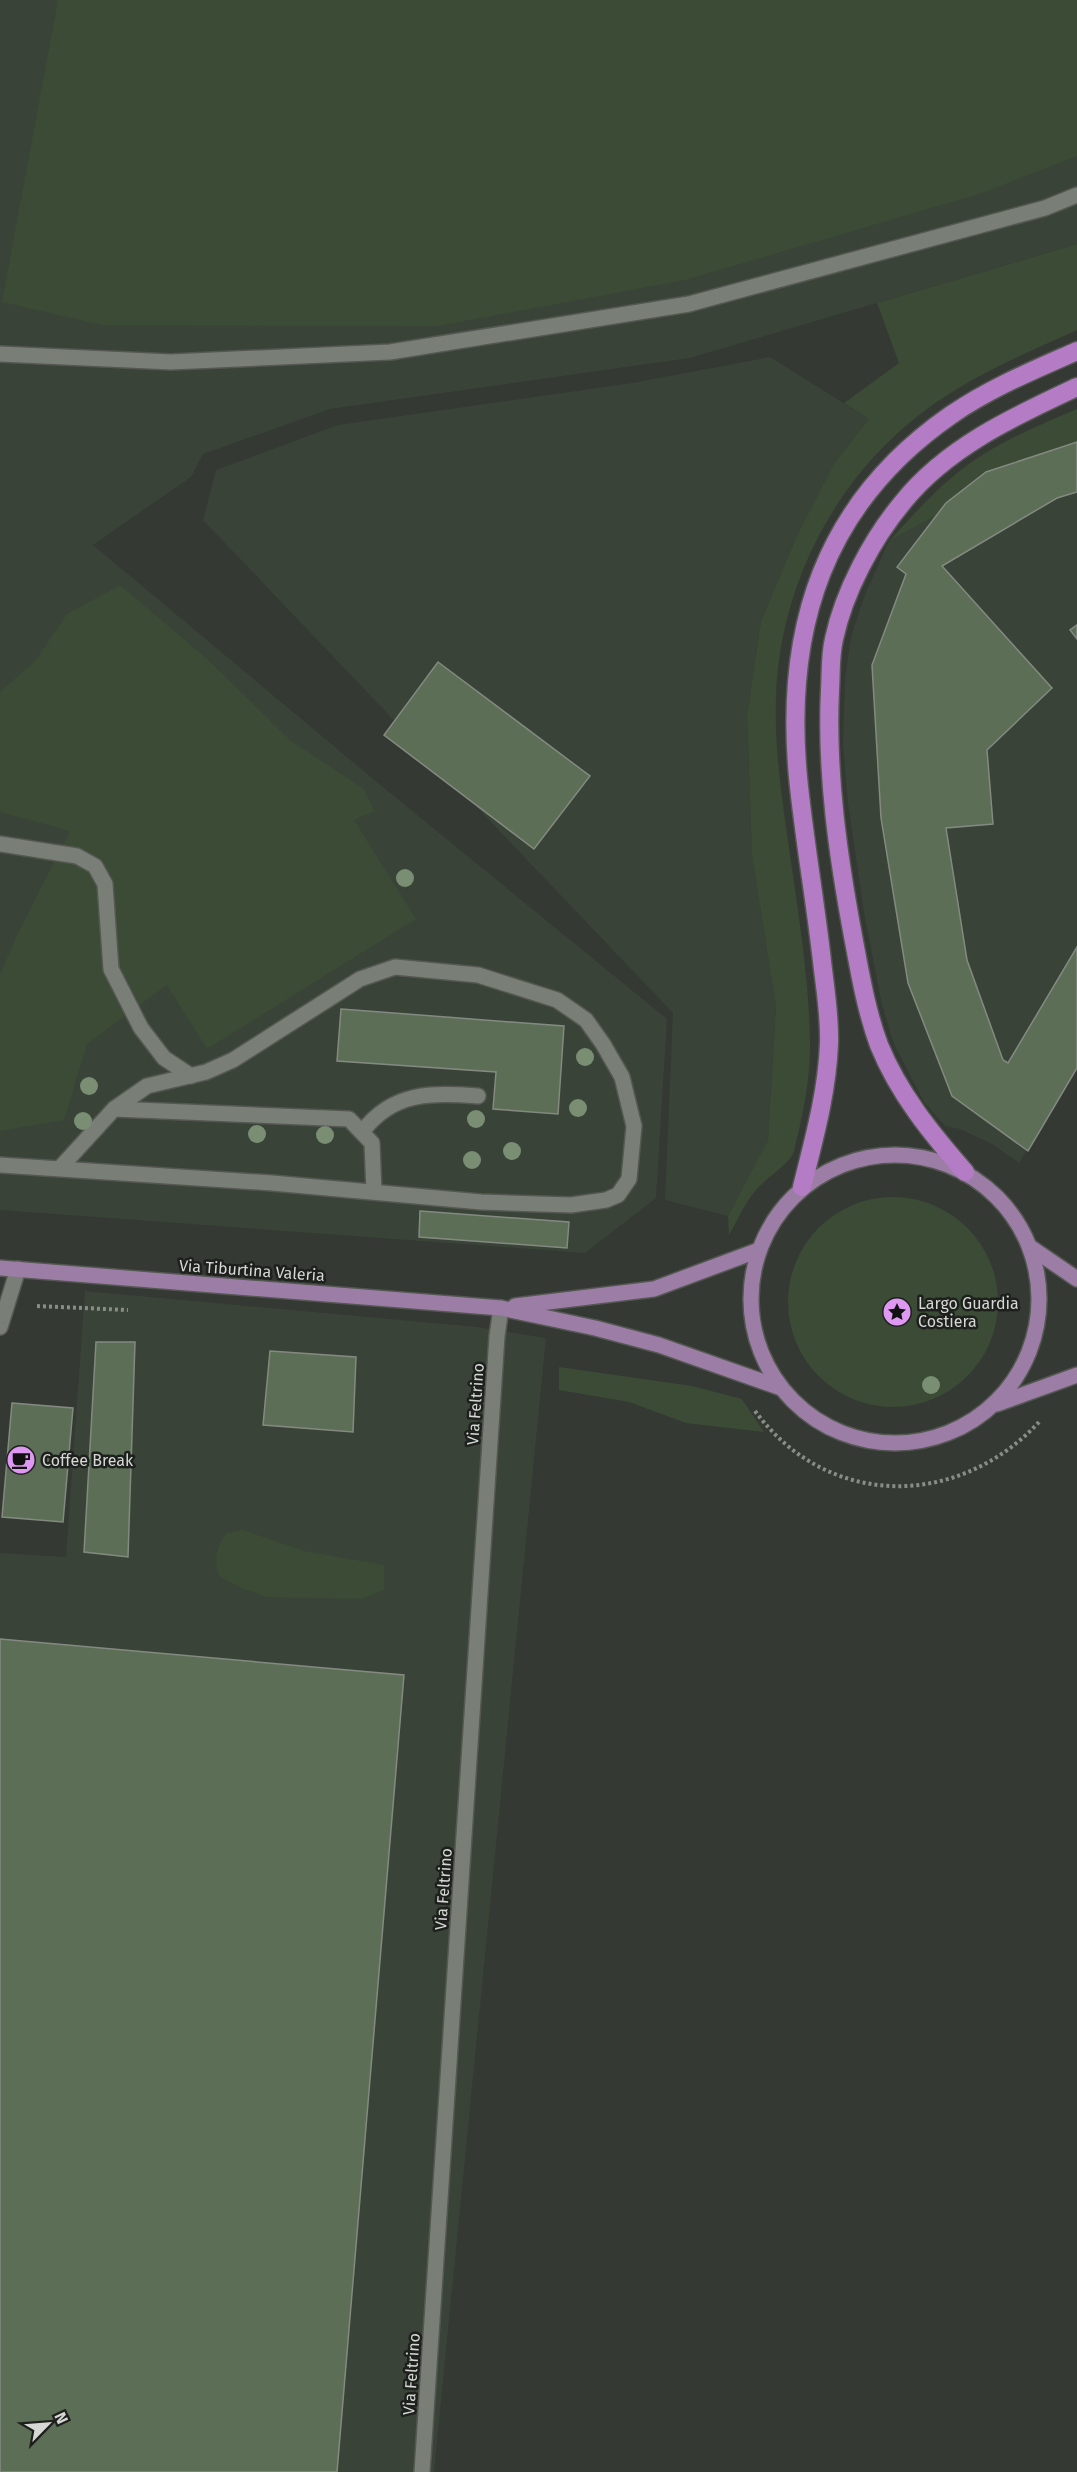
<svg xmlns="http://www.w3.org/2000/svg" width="1077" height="2472" font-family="'Fira Sans',sans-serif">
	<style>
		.built { fill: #3a4337 }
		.green { fill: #3b4b35 }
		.building { fill: #5c6e55; stroke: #848a82; stroke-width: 1.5 }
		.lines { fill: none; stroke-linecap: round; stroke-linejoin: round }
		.minor-casing { stroke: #545752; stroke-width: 18 }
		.major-casing { stroke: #545752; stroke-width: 18 }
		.highway-casing { stroke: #545752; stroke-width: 21 }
		.path { stroke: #898d88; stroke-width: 4; stroke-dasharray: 3 3; stroke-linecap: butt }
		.minor { stroke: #797e77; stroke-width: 15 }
		.major { stroke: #9c7da5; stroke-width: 15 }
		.highway { stroke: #b37cc4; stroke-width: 18 }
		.tree { fill: #798e72 }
		.labels { text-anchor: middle; stroke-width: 5; stroke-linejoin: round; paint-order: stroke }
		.street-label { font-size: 16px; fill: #d5d8d4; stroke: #1d201d }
		.poi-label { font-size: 16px; fill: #d5d8d4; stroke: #1d201d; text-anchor: start }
	</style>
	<rect width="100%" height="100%" fill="#343933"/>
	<!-- built -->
	<g class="built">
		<path d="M0,0H1077V244L690,358L330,409L203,454L191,477L93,545L378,783L667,1019L656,1198L585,1253L0,1210Z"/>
		<path d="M770,357L869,419L835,462L798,533L761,621L747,716L752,856L776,1005L768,1140L728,1216L665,1200L673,1013L203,520L216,470L338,425L632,383Z"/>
		<path d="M1077,452V1068L1019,1163L992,1144L960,1129L945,1126L924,1102L894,1044L882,1005L864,913L848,803L843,744L845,678L851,637L864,597L889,541L952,507Z"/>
		<path d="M85,1291L477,1327L546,1338L434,2472H0V1553L66,1557Z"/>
	</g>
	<!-- green -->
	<g class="green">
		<path d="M58,0H1077V156L979,194L685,280L438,326L102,325L2,302Z"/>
		<path d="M1077,244V330C1032,351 984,370 943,398C843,463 780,578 776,697C774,754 784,812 792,868C800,925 809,982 810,1040C811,1077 803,1115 794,1151C792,1162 765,1179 757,1189C745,1202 738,1220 729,1235L728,1216L768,1140L776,1006L752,856L747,716L761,621L798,533L835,462L869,419L844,403L899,363L877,303Z"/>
		<path d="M1077,409V452L952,507L889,541C915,513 941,483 973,461C1005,439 1042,424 1077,409Z"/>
		<path d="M120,585L206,658L291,741L364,789L374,811L354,820L416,919L207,1049L167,985L87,1044L64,1120L0,1131V974L19,931L70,831L0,812V692L35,661L67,614Z"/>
		<circle cx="893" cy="1302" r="105"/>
		<path d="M559,1367L692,1386L742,1399L764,1432L686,1423L629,1402L559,1390Z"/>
		<path d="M243,1530L304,1551L384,1565V1590L361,1599L267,1597L241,1588L219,1576C213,1559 217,1548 226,1533Z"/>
	</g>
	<!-- building -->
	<g class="building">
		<path d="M1077,442V492L1057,498L942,566L1052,688L987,750L993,824L946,828L967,960L1003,1060L1008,1063L1077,947V1068L1028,1151L952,1096L908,983L881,818L872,665L906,574L897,567L946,503L986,472Z"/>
		<path d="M1077,625V639L1070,630Z"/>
		<path d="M438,662L590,776L534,849L384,735Z"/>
		<path d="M341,1009L564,1026L558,1114L493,1109L496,1072L337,1061Z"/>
		<path d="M420,1211L569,1222L567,1248L419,1237Z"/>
		<path d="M96,1342H135L128,1557L84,1552Z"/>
		<path d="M270,1351L356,1357L353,1432L263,1425Z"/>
		<path d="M12,1403L73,1408L63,1522L2,1517Z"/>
		<path d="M0,1639L404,1675L337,2472H0Z"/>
	</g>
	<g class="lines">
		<!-- minor casing -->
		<g class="minor-casing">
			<g id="minor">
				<path d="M0,354L171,362L390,352L689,304L1045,208L1077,195"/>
				<path d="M0,844L77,856L95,866L105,884L111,969L141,1028L164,1058L191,1076"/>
				<path d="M114,1109L349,1119L372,1143L374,1192"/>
				<path d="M362,1132C393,1091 431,1093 478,1096"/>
				<path d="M0,1165L272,1183L481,1202L571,1205L606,1200L618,1195L629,1179L634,1126L622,1077L603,1044L586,1020L557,1000L478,975L395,967L360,979L233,1060L206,1072L147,1086L114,1109L60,1168"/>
				<path d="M0,1327L18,1269"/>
				<path d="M422,2472L497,1336L501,1308"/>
			</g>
		</g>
		<!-- major casing -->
		<g class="major-casing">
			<g id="major">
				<circle cx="895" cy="1299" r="144"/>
				<path d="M1030,1247L1077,1279"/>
				<path d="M0,1268L501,1308L595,1328L659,1345L781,1388"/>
				<path d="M515,1306L654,1289L759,1250"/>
				<path d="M997,1404L1077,1375"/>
			</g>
		</g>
		<!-- highway casing -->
		<g class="highway-casing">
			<g id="highway">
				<path d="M965,1172C931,1133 899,1094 879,1045C866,1010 860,973 853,936C838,856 826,772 830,690C831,674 830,655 834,639C844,592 872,539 903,502C947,447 1015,416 1077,387"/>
				<path d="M802,1187C814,1139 827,1093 829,1044C830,1016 825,988 822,961C815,899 804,838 798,777C784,627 824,503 951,415C990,388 1034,370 1077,351"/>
			</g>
		</g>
		<!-- path -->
		<g class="path">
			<path d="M37,1306L128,1310"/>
			<path d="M755,1411C828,1510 959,1509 1040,1421"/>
		</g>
		<!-- minor -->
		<use href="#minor" class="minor"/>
		<!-- major -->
		<use href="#major" class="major"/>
		<!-- highway -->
		<use href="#highway" class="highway"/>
	</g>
	<!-- trees -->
	<g class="tree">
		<circle cx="405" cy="878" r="9"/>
		<circle cx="585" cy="1057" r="9"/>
		<circle cx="89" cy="1086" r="9"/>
		<circle cx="578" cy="1108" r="9"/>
		<circle cx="476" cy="1119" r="9"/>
		<circle cx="83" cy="1121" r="9"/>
		<circle cx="257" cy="1134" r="9"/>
		<circle cx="325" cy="1135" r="9"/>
		<circle cx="512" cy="1151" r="9"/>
		<circle cx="472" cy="1160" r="9"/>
		<circle cx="931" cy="1385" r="9"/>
	</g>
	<!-- icons -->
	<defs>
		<g id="sight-disc" transform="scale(1.5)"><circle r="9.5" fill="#de98f2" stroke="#1d201d"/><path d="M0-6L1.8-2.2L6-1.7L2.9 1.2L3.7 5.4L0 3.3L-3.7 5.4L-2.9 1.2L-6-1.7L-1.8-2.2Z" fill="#111"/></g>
		<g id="cafe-disc" transform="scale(1.5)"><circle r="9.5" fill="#de98f2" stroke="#1d201d"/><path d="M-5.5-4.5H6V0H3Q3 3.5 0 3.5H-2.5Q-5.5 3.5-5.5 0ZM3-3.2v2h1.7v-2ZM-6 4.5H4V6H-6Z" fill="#111"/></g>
	</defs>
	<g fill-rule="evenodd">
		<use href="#sight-disc" x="897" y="1312"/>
		<use href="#cafe-disc" x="21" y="1460"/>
	</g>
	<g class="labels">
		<!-- street labels -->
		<g class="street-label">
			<text transform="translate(252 1270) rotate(4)" y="6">Via Tiburtina Valeria</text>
			<text transform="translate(475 1404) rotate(-86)" y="6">Via Feltrino</text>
			<text transform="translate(443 1889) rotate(-86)" y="6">Via Feltrino</text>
			<text transform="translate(411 2374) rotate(-86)" y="6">Via Feltrino</text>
		</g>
		<!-- poi labels -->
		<g class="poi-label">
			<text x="918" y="1309">Largo Guardia<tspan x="918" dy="18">Costiera</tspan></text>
			<text x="42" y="1466">Coffee Break</text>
		</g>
	</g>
	<!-- north arrow -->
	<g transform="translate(48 2424) rotate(65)" stroke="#1d201d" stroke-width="4.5" paint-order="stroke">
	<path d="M0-4.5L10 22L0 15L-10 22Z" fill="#d5d8d4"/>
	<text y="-9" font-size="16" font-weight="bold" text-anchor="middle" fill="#d5d8d4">N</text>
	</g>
</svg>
